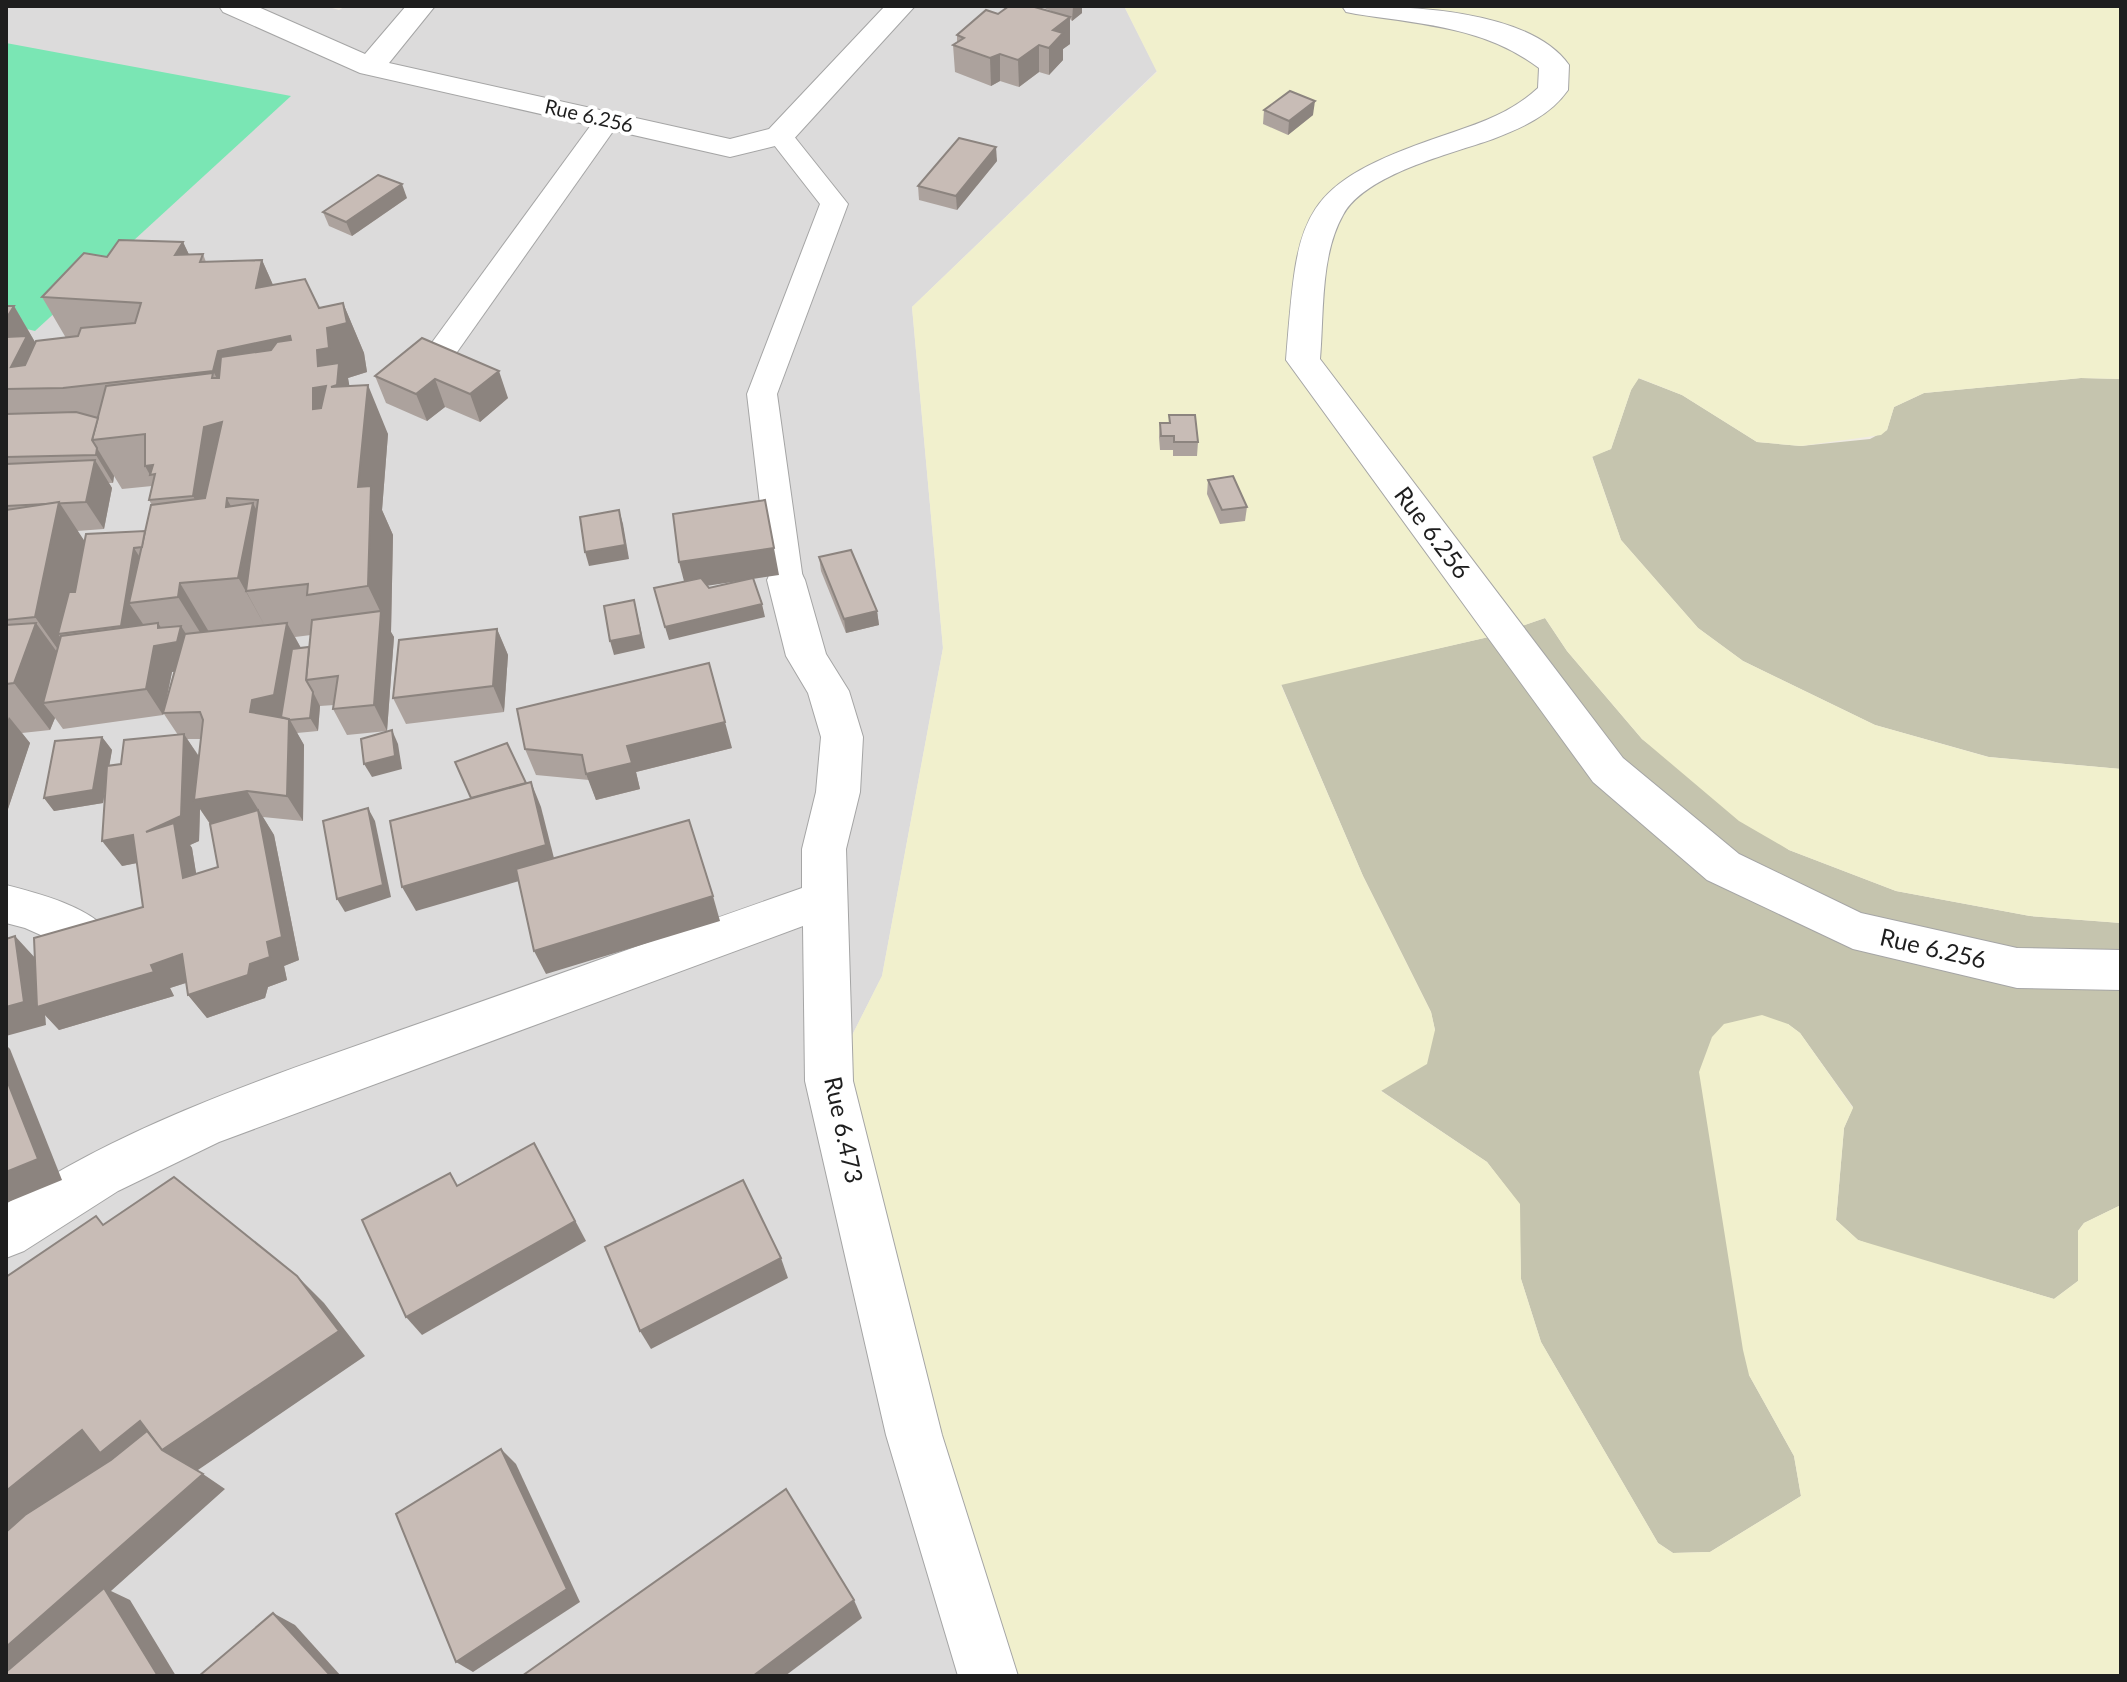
<svg xmlns="http://www.w3.org/2000/svg" width="2127" height="1682" font-family="Lato,sans-serif">
	<style>
		.residential { fill: #dcdbdb }
		.construction { fill: #c5c4ae }
		.farmland { fill: #f1f0cd }
		.pitch { fill: #7ae6b4 }
		.lines { fill: none; stroke-linecap: round; stroke-linejoin: round }
		.service-casing { stroke: #a5a5a5; stroke-width: 2 }
		.minor-casing { stroke: #a5a5a5; stroke-width: 2 }
		.service { fill: #fff; fill-rule: evenodd }
		.minor { fill: #fff; fill-rule: evenodd }
		.wall { fill: #aca29d; fill-rule: evenodd }
		.shaded-wall { fill: #8c847f }
		.building { fill: #c8bcb6; stroke: #8c847f; stroke-width: 2; fill-rule: evenodd }
		.labels { text-anchor: middle; stroke-width: 8; stroke-linejoin: round; paint-order: stroke }
		.far-street-label { font-size: 20px; fill: #1e1e1e; stroke: #fff }
		.street-label { font-size: 24px; fill: #1e1e1e; stroke: #fff }
	</style>
	<rect width="100%" height="100%" fill="#f0ebe3"/>
	<!-- residential -->
	<path class="residential" d="M6,6H325L339,10L346,6H1124L1157,71L912,307L943,648L882,976L829,1081L988,1676H6Z"/>
	<!-- construction -->
	<g class="construction">
		<path d="M1638,378L1682,395L1757,442L1801,446L1870,439L1887,430L1894,407L1924,393L2081,378L2121,379V769L1989,757L1875,725L1743,661L1698,628L1621,540L1592,456L1611,449L1631,390Z"/>
		<path d="M1545,618L1567,651L1642,739L1789,850L1896,891L2030,916L2121,923V1205L2084,1223L2078,1231V1281L2054,1299L1877,1247L1858,1240L1836,1220L1844,1128L1853,1107L1800,1033L1788,1024L1749,1375L1794,1456L1801,1496L1710,1552L1673,1553L1658,1543L1541,1342L1521,1279L1519,1204L1487,1162L1380,1090L1435,1030L1431,1012L1363,876L1281,684L1493,636Z"/>
	</g>
	<!-- farmland -->
	<path class="farmland" d="M1124,6H2121V379L2081,378L1924,393L1894,407L1887,430L1881,435L1801,446L1757,442L1682,395L1639,378L1631,390L1611,449L1592,457L1621,540L1698,628L1743,661L1875,725L1988,757L2121,769V923L2030,916L1896,891L1789,850L1739,821L1642,739L1567,651L1545,618L1493,636L1281,685L1363,876L1431,1012L1435,1030L1427,1064L1381,1091L1487,1162L1520,1204L1521,1279L1541,1342L1658,1543L1673,1553L1710,1552L1801,1496L1794,1456L1749,1375L1743,1350L1699,1072L1712,1037L1724,1024L1762,1015L1788,1024L1800,1033L1853,1108L1844,1128L1836,1220L1858,1240L2054,1299L2078,1281V1231L2084,1223L2121,1205V1676H988L829,1081L882,976L943,648L912,307L1157,72Z"/>
	<!-- pitch -->
	<path class="pitch" d="M6,43L291,96L35,331L6,324Z"/>
	<g class="lines">
		<!-- service casing -->
		<g class="service-casing">
			<g id="service">
				<path d="M608,112L621,120L450,362H428L424,355L428,348L599,114Z"/>
				<path d="M780,128L789,130L848,204L777,394L803,580L798,589L786,592L774,589L769,580L747,394L820,204L767,136L771,130Z"/>
			</g>
		</g>
		<!-- minor casing -->
		<g class="minor-casing">
			<g id="minor">
				<path d="M219,6H256L365,54L406,6H435L389,63L730,139L769,129L885,6H915L791,142L730,157L360,73L223,12Z"/>
				<path d="M1342,6C1403,6 1529,8 1569,65L1568,90C1550,116 1521,128 1493,139C1451,154 1365,174 1343,215C1320,256 1324,313 1320,359L1623,758L1739,854L1861,913L2017,948L2121,950V990L2017,988L1853,949L1707,880L1593,782L1286,360C1298,215 1295,186 1442,136C1477,124 1510,114 1538,88L1539,68C1485,27 1421,24 1356,14L1346,12Z"/>
				<path d="M786,566L800,570L805,580L826,654L849,691L863,737L860,792L846,849L853,1081L942,1435L1018,1676H958L886,1435L805,1081L803,926L219,1142L118,1191L24,1251L6,1258V1204C131,1121 274,1075 415,1025C544,980 673,933 802,888V849L816,792L821,737L808,693L786,656L767,580L772,570Z"/>
				<path d="M6,885C37,893 97,908 111,937L104,951L88,956L25,928L6,923Z"/>
			</g>
		</g>
		<!-- service -->
		<use href="#service" class="service"/>
		<!-- minor -->
		<use href="#minor" class="minor"/>
	</g>
	<!-- wall -->
	<g class="wall">
		<path d="M1039,6H1082V13L1072,21L1070,19V44L1063,49V60L1049,75L1039,72L1019,87L1000,81L991,86L955,72L953,45L957,42V35L998,14L1054,12Z"/>
		<path d="M1264,110L1313,115L1288,135L1263,124Z"/>
		<path d="M997,161L957,210L919,200L918,186Z"/>
		<path d="M407,198L352,236L329,226L323,212Z"/>
		<path d="M183,242L189,255L203,254L206,262L262,260L273,285L319,308L343,303L364,353L367,372L348,378L349,385L388,434L382,510L393,535L391,632L394,637L387,731L347,735L333,709L334,705L320,706L318,731L297,733L304,745L303,821L263,817L274,835L299,960L284,966L287,980L268,987L265,998L207,1018L188,995L186,983L170,988L174,996L59,1030L45,1015L46,1025L35,957L143,907L137,863L122,866L106,786L103,803L54,811L44,798L102,737L112,750L109,766L121,764L178,735L164,714L163,715L63,729L55,718L50,730L22,733L30,743L6,815V306H14L35,342L66,338L42,297L107,257ZM114,476L122,489L152,486L149,500L152,505L145,531L85,542L77,531L104,529L112,488L109,483H113ZM311,635L309,647L301,648L295,637ZM172,672H175L164,712ZM187,739H201L199,756ZM200,809L210,824L218,867L196,874L192,848L190,845L199,841Z"/>
		<path d="M422,338L508,398L480,422L445,407L427,421L386,403L375,376Z"/>
		<path d="M1169,415L1198,442L1197,456H1173V450H1160L1159,437L1160,423H1169Z"/>
		<path d="M1208,480L1247,507L1245,521L1220,524L1207,494Z"/>
		<path d="M819,557L877,611L879,625L846,633L821,571Z"/>
		<path d="M497,629L508,655L504,712L406,724L393,698Z"/>
		<path d="M732,748L636,772L640,789L596,800L589,780L536,775L525,749Z"/>
	</g>
	<!-- shaded-wall -->
	<g class="shaded-wall">
		<path d="M1073,6H1082V13L1072,21Z"/>
		<path d="M1070,17V44L1063,49V60L1049,75V48L1053,30Z"/>
		<path d="M1039,45V72L1019,87L1018,60Z"/>
		<path d="M1000,54V81L991,86L990,58Z"/>
		<path d="M1315,101L1313,115L1288,135L1289,121Z"/>
		<path d="M996,147L997,161L957,210L956,196Z"/>
		<path d="M402,184L407,198L352,236L346,222Z"/>
		<path d="M183,242L207,292L175,255Z"/>
		<path d="M262,260L284,310L256,288Z"/>
		<path d="M343,303L364,353L367,372L348,378L358,434L318,366L317,350L327,328Z"/>
		<path d="M14,306L43,356L25,389L11,367L6,355V319Z"/>
		<path d="M290,336L313,385L239,420L213,371L218,351Z"/>
		<path d="M499,371L508,398L480,422L470,394Z"/>
		<path d="M435,379L445,407L427,421L416,394Z"/>
		<path d="M368,385L388,434L382,510L393,535L391,632L394,637L387,731L374,705L381,613L368,586L358,487Z"/>
		<path d="M326,386L348,436L313,409V388Z"/>
		<path d="M222,422L227,499L247,535L253,503L278,552L246,591L265,626L193,496L204,427Z"/>
		<path d="M97,448L114,476L113,483L96,455Z"/>
		<path d="M95,460L112,488L104,529L86,502Z"/>
		<path d="M153,465L155,474L150,475L145,466Z"/>
		<path d="M765,500L779,575L686,589L679,562Z"/>
		<path d="M59,502L91,551L58,634L71,652L69,665L35,617Z"/>
		<path d="M619,510L623,524L629,559L589,566L585,552Z"/>
		<path d="M134,548L151,575L129,603L143,624L138,652L121,626Z"/>
		<path d="M180,583L209,632L208,645L178,597Z"/>
		<path d="M634,600L645,648L614,655L610,641Z"/>
		<path d="M762,604L765,617L669,640L665,627Z"/>
		<path d="M877,611L879,625L846,633L844,619Z"/>
		<path d="M36,623L70,670L43,703L55,718L50,730L14,683Z"/>
		<path d="M158,623L171,643L181,626L198,653L194,669L172,672L163,715L146,689L158,628Z"/>
		<path d="M287,623L302,650L290,720L304,745L303,821L287,796L250,712L252,700Z"/>
		<path d="M497,629L508,655L504,712L493,686Z"/>
		<path d="M313,692L320,706L318,731L310,718Z"/>
		<path d="M9,717L30,743L6,815V725Z"/>
		<path d="M725,722L732,748L636,772L640,789L596,800L586,774L627,746Z"/>
		<path d="M392,730L398,744L402,769L372,777L364,764Z"/>
		<path d="M184,734L201,760L247,791L274,835L299,960L284,966L287,980L268,987L265,998L207,1018L188,995L248,975L211,825L200,809L199,841L190,845L192,848L201,903L146,832Z"/>
		<path d="M102,737L112,750L103,803L54,811L44,798Z"/>
		<path d="M531,782L541,807L557,870L416,911L402,887Z"/>
		<path d="M368,808L375,821L391,897L345,912L337,899Z"/>
		<path d="M133,835L152,860L122,866L102,841Z"/>
		<path d="M713,896L720,921L546,974L534,951Z"/>
		<path d="M15,936L37,960L151,965L182,954L201,978L170,988L174,996L59,1030L45,1015L46,1025L6,1036V1007Z"/>
		<path d="M6,1045L10,1049L62,1180L6,1203Z"/>
		<path d="M534,1143L586,1241L422,1335L406,1317Z"/>
		<path d="M781,1258L788,1278L651,1349L640,1331Z"/>
		<path d="M297,1276L324,1303L365,1356L195,1472L136,1475L110,1460L6,1544V1491L82,1430Z"/>
		<path d="M501,1449L516,1464L580,1602L473,1672L456,1662Z"/>
		<path d="M203,1474L225,1489L111,1591L130,1600L176,1676H6V1647Z"/>
		<path d="M854,1600L862,1618L785,1676H753Z"/>
		<path d="M273,1613L295,1625L341,1676H327Z"/>
	</g>
	<!-- building -->
	<g class="building">
		<path d="M1009,6H1031L1070,17L1053,30L1063,33L1049,48L1039,45L1018,60L1000,54L990,58L953,45L964,38L957,35L986,10L998,14Z"/>
		<path d="M1290,91L1315,101L1289,121L1264,110Z"/>
		<path d="M959,138L996,147L956,196L918,186Z"/>
		<path d="M378,175L402,184L346,222L323,212Z"/>
		<path d="M119,240L183,242L175,255L203,254L200,262L262,260L256,288L305,279L319,308L343,303L347,323L327,328L329,348L317,350L318,366L339,363L337,385L331,387L368,385L358,487L371,486L368,586L307,595L308,584L246,591L258,500L227,498L226,507L253,503L238,578L180,583L178,597L129,603L151,505L205,498L222,422L204,427L193,496L149,500L155,474L150,475L153,465L145,466V434L92,440L106,386L213,373L212,378H219L221,357L271,350L277,342L291,340L290,336L218,351L213,371L63,388L6,389V337L27,336L11,367L25,365L36,341L78,336L81,328L135,323L141,303L42,297L84,253L107,257ZM326,386L321,408L313,409V388Z"/>
		<path d="M6,306H14L6,319Z"/>
		<path d="M422,338L499,371L470,394L435,379L416,394L375,376Z"/>
		<path d="M76,412L98,418L92,440L97,448L96,455L6,457V414Z"/>
		<path d="M1169,415H1195L1198,442H1174V436H1161L1160,423H1170Z"/>
		<path d="M95,460L86,502L6,506V464Z"/>
		<path d="M1233,476L1247,507L1222,510L1208,480Z"/>
		<path d="M765,500L774,548L679,562L673,514Z"/>
		<path d="M59,502L35,617L6,620V510Z"/>
		<path d="M619,510L625,545L585,552L580,517Z"/>
		<path d="M145,531L142,547L134,548L121,626L58,634L69,592H75L86,534Z"/>
		<path d="M851,550L877,611L844,619L819,557Z"/>
		<path d="M701,578L709,588L753,578L762,604L665,627L654,588Z"/>
		<path d="M634,600L641,635L610,641L604,606Z"/>
		<path d="M381,611L374,705L333,709L338,676L306,680L312,620Z"/>
		<path d="M36,623L14,683L6,684V625Z"/>
		<path d="M158,623V628L181,626L177,642L154,646L146,689L43,703L61,636Z"/>
		<path d="M287,623L274,695L252,700L250,712L289,719L287,796L247,791L194,800L203,720L200,712L163,713L185,634Z"/>
		<path d="M497,629L493,686L393,698L399,640Z"/>
		<path d="M309,647L306,680L313,692L310,718L289,720V719L281,717L292,649Z"/>
		<path d="M709,663L725,722L627,746L632,763L586,774L582,755L525,749L517,709Z"/>
		<path d="M392,730L395,756L364,764L361,739Z"/>
		<path d="M184,734L181,816L146,832L174,823L183,878L218,867L210,824L258,810L282,937L267,942L270,957L250,964L248,975L188,995L182,954L151,965L154,972L37,1007L34,938L143,907L133,835L102,841L107,766L121,764L124,740Z"/>
		<path d="M102,737L93,790L44,798L55,741Z"/>
		<path d="M507,743L526,783L471,798L455,762Z"/>
		<path d="M531,782L546,845L402,887L390,821Z"/>
		<path d="M368,808L383,885L337,899L323,821Z"/>
		<path d="M689,820L713,896L534,951L516,869Z"/>
		<path d="M15,936L24,1002L6,1007V939Z"/>
		<path d="M6,1078L38,1159L6,1172Z"/>
		<path d="M534,1143L575,1221L406,1317L362,1220L450,1173L457,1186Z"/>
		<path d="M174,1177L297,1276L339,1331L162,1450L140,1421L100,1453L82,1430L6,1491V1277L96,1216L103,1225Z"/>
		<path d="M743,1180L781,1258L640,1331L605,1247Z"/>
		<path d="M147,1431L162,1450L203,1474L6,1647V1532L25,1515L111,1460Z"/>
		<path d="M501,1449L567,1589L456,1662L396,1514Z"/>
		<path d="M786,1489L854,1600L753,1676H522Z"/>
		<path d="M104,1588L158,1676H6V1672Z"/>
		<path d="M273,1613L329,1674L327,1676H199Z"/>
	</g>
	<g class="labels">
		<!-- far-street labels -->
		<g class="far-street-label">
			<text transform="translate(589 116) rotate(13)" y="7">Rue 6.256</text>
		</g>
		<!-- street labels -->
		<g class="street-label">
			<text transform="translate(1432 533) rotate(53)" y="8">Rue 6.256</text>
			<text transform="translate(1933 949) rotate(13)" y="8">Rue 6.256</text>
			<text transform="translate(843 1130) rotate(78)" y="8">Rue 6.473</text>
		</g>
	</g>
	<!-- border -->
	<rect width="2127" height="1682" fill="none" stroke="#1e1e1e" stroke-width="16"/>
</svg>
